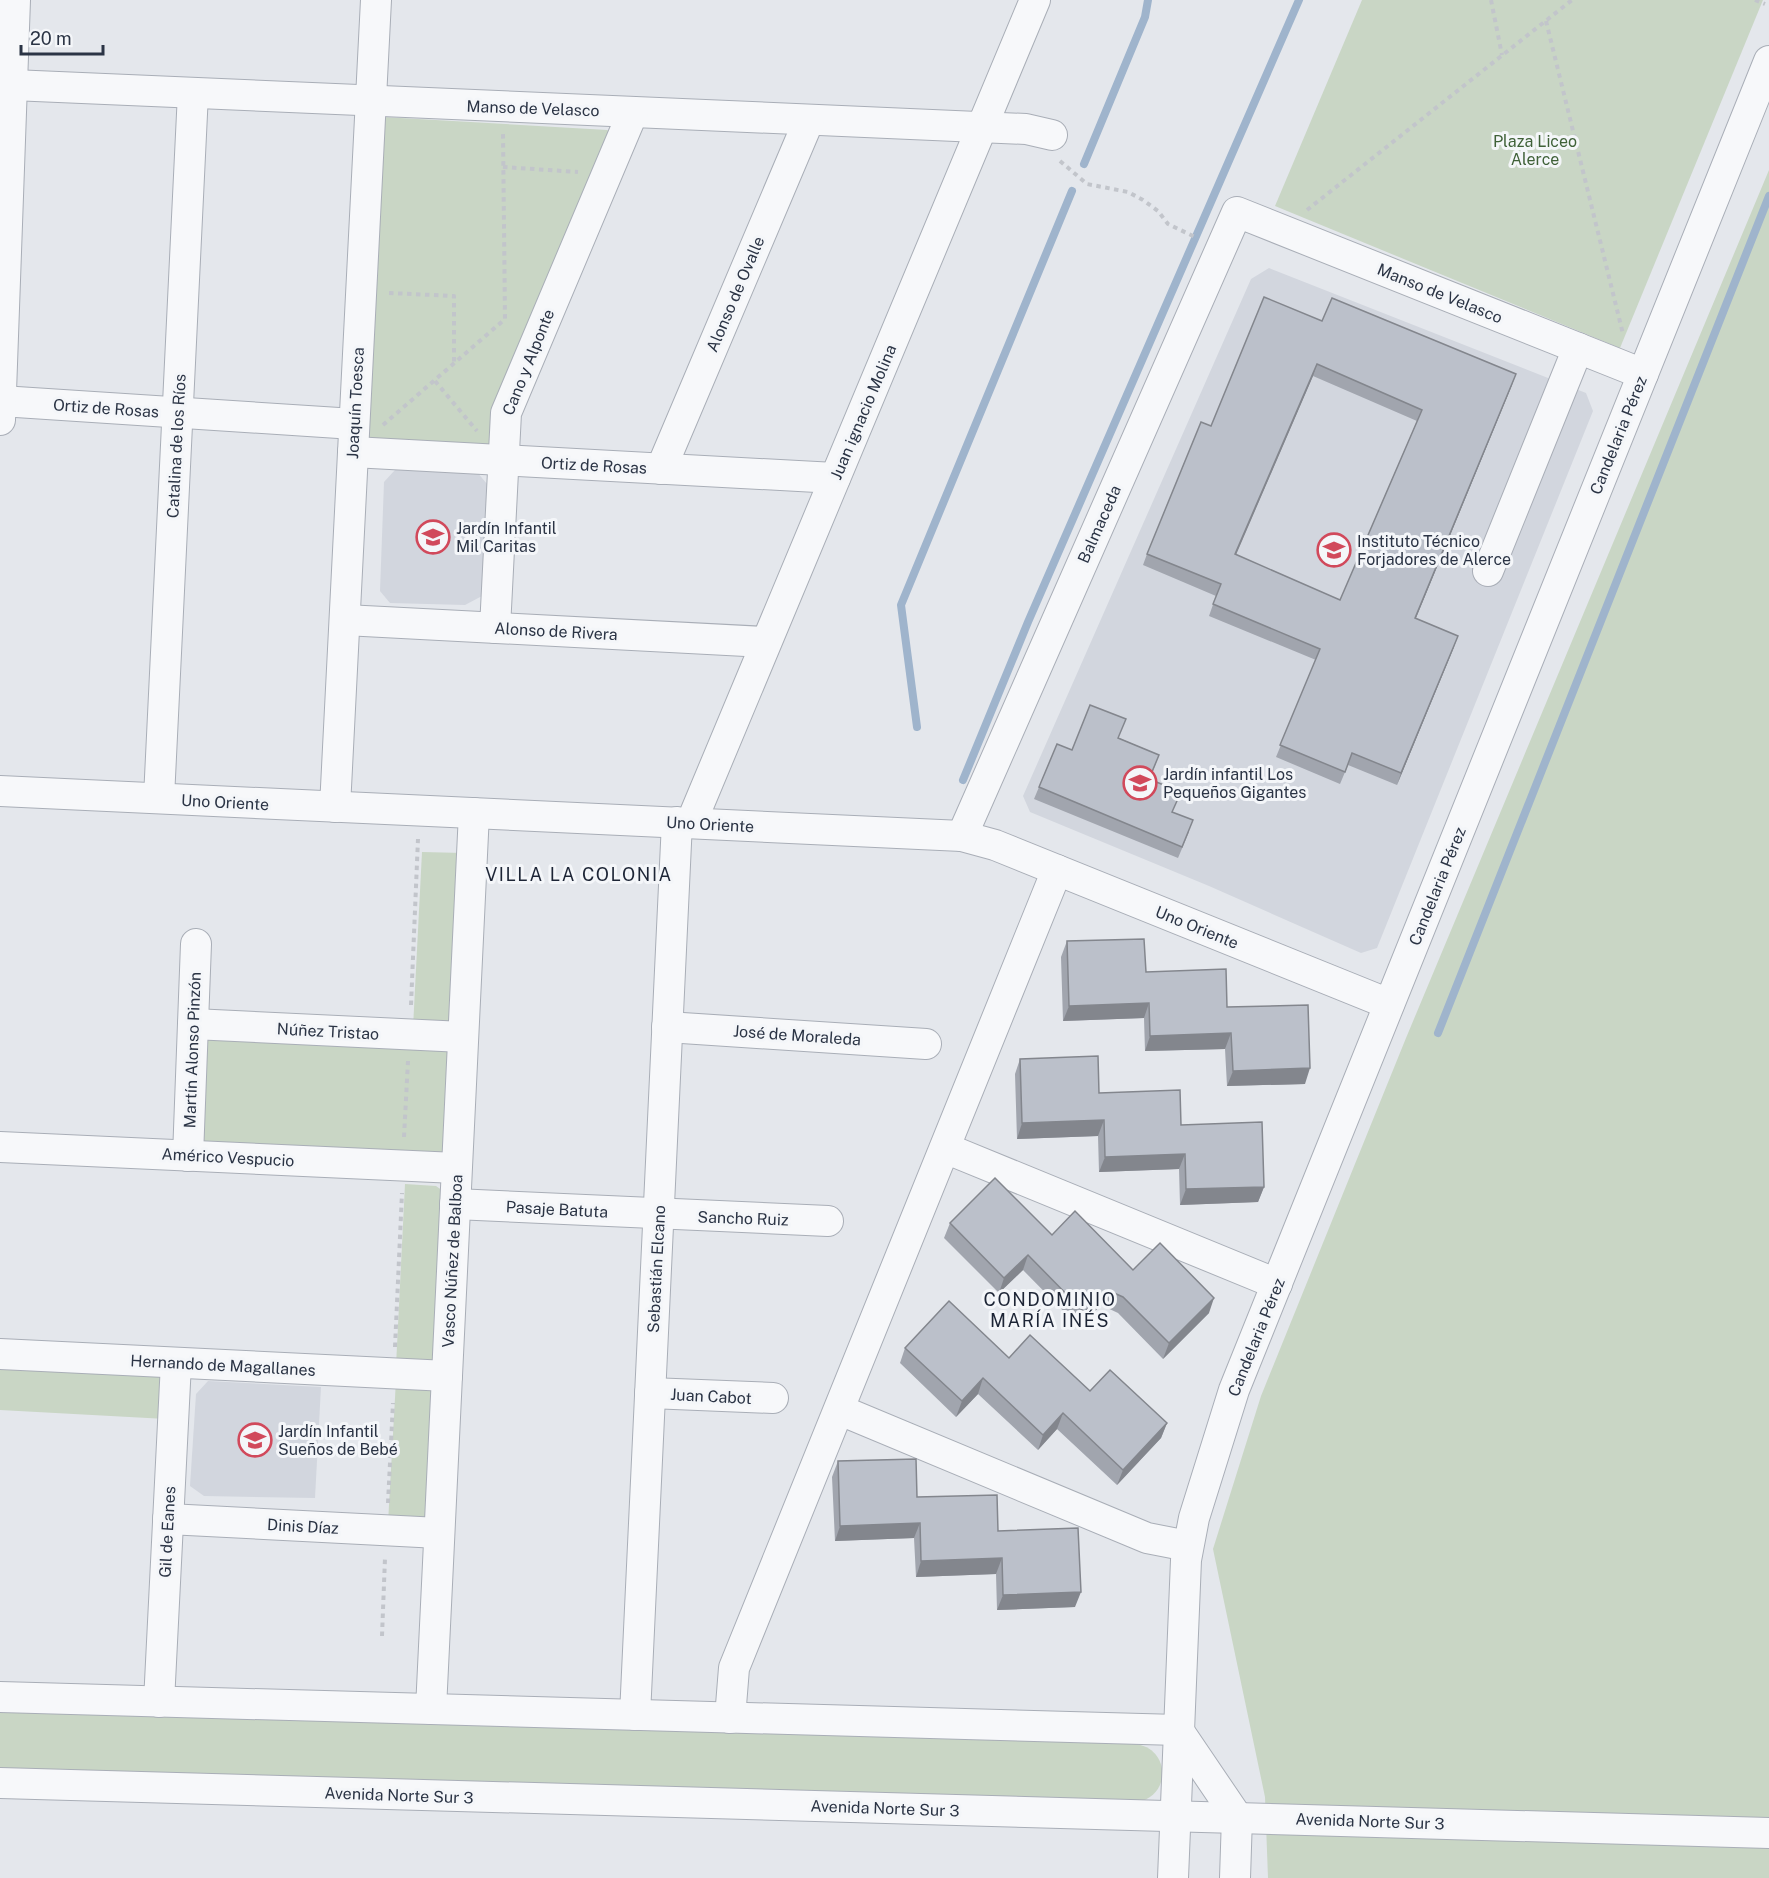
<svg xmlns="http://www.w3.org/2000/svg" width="1769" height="1878" font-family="'Public Sans',sans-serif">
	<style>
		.built { fill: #d2d6de }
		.green { fill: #c9d6c5 }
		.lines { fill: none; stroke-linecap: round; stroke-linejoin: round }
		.stream { stroke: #9fb4cc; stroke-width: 8 }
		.minor-casing { stroke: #a9aeb7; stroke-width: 32 }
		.path { stroke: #c2c5cb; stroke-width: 4; stroke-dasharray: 4.5 4.5; stroke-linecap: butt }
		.minor { stroke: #f7f8fa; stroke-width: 30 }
		.wall { fill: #a1a5ae; fill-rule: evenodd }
		.shaded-wall { fill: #83868d }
		.building { fill: #bbc0ca; stroke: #83868d; stroke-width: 1.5; fill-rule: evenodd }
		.labels { text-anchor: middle; stroke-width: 6; stroke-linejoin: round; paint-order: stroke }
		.street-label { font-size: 16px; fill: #2b3445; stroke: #f4f6f9 }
		.park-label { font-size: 16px; fill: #3f6138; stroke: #f4f6f9 }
		.poi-label { font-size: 16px; fill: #2b3445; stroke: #f4f6f9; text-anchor: start }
		.neighbourhood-label { font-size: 18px; letter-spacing: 1.5px; fill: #1d2536; stroke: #f4f6f9 }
	</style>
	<rect width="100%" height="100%" fill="#e4e7ec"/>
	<!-- built -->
	<g class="built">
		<path d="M1269,268L1586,393L1593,411L1377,948L1361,953L1209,886L1030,812L1023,796L1251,279Z"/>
		<path d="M395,470L477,472L487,484L482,596L465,605L390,603L380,591L384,482Z"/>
		<path d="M208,1381L321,1387L315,1498L204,1496L190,1486L196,1394Z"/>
	</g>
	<!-- green -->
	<g class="green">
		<path d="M1362,0H1763L1620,348L1275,206Z"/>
		<path d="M383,117L607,130L612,133L496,446L368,442Z"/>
		<path d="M1769,170V1878H1268L1265,1797L1213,1549L1261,1396L1406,1038Z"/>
		<path d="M422,852L464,853L451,1023L413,1028Z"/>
		<path d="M203,1038L450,1046L445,1152L440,1154L205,1144L200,1141Z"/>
		<path d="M405,1184L436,1186L443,1191L434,1364L396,1366Z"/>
		<path d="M0,1362L163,1376L166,1419L0,1410Z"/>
		<path d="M396,1380L432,1385L427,1520L388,1523Z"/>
		<path d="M0,1712L1135,1744C1167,1747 1173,1790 1142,1801L0,1772Z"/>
	</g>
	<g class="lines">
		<!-- stream -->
		<g class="stream">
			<path d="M1084,164L1145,17L1148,0"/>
			<path d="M917,727L901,605L1072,191"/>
			<path d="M963,780L1028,622L1299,0"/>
			<path d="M1438,1033L1769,196"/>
		</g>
		<!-- minor casing -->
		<g class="minor-casing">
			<g id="minor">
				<path d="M12,85L1026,129L1052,135"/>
				<path d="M1,401L354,424"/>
				<path d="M0,420L15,0"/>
				<path d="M353,452L835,478"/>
				<path d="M661,469L809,120"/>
				<path d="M1488,571L1578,348"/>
				<path d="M345,620L766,642"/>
				<path d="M495,628L506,413L633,112"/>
				<path d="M0,791L962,836L995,845L1389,1004"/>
				<path d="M159,798L193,93"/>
				<path d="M335,807L376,0"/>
				<path d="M691,823L1035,0"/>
				<path d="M962,836L1237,212L1643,374"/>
				<path d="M193,1024L463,1037"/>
				<path d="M667,1027L926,1044"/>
				<path d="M0,1147L456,1168"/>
				<path d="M945,1148L1277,1284"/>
				<path d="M188,1156L196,944"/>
				<path d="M455,1204L828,1221"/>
				<path d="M0,1354L447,1376"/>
				<path d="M650,1393L773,1398"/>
				<path d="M840,1410L1147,1538L1188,1546"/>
				<path d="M168,1519L439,1533"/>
				<path d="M0,1697L1178,1730L1237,1817L1235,1878"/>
				<path d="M159,1702L176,1363"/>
				<path d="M431,1709L474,813"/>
				<path d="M635,1715L677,822"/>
				<path d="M730,1718L734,1668L1057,870"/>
				<path d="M0,1783L1769,1833"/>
				<path d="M1173,1878L1186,1560L1194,1518L1234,1390L1769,61"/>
			</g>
		</g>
		<!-- path -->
		<g class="path">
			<path d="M1491,0L1502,55"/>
			<path d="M1755,0L1765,4"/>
			<path d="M1546,21L1623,334"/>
			<path d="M1060,161L1087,184L1128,192L1143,200L1158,211L1168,224L1195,237"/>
			<path d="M503,167L578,172"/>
			<path d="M1307,210L1572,0"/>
			<path d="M389,293L454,296V364"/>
			<path d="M435,381L477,431"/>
			<path d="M383,425L505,319L503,134"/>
			<path d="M411,1005L418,839"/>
			<path d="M404,1137L408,1061"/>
			<path d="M395,1347L402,1193"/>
			<path d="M388,1503L393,1403"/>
			<path d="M382,1636L385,1558"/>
		</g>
		<!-- minor -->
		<use href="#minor" class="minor"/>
	</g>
	<!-- wall -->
	<g class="wall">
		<path d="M1322,321L1512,385L1416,618L1454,647L1397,785L1348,765L1340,784L1276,757L1316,660L1209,616L1216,596L1143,565L1147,554L1211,426ZM1313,376L1417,421L1340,600L1236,555Z"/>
		<path d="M1119,738L1159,755L1150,779L1173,812L1189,832L1178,858L1034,799L1039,787L1072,750Z"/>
		<path d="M1067,941L1146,972L1227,1007L1305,1084L1227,1086L1225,1049L1145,1051L1144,1018L1063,1021L1061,957Z"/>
		<path d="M1020,1059L1099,1093L1181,1125L1264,1187L1258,1202L1180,1205L1179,1169L1099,1172L1098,1136L1017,1139L1015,1074Z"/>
		<path d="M950,1223L1052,1235L1133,1270L1209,1313L1163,1359L1118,1313L1101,1305L1079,1327L1023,1270L999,1293L944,1238Z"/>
		<path d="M905,1348L1009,1358L1167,1423L1161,1438L1117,1485L1057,1429L1038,1450L978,1394L956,1417L900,1363Z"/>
		<path d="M838,1461L917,1497L998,1531L1075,1607L997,1610L996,1574L916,1577L914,1538L835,1541L832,1477Z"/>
	</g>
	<!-- shaded-wall -->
	<g class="shaded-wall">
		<path d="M1317,364L1313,376L1231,566L1235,554Z"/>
		<path d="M1516,374L1512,385L1411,630L1415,618Z"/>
		<path d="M1458,636L1454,647L1397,785L1401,773Z"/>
		<path d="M1149,1003L1144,1018L1063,1021L1069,1006Z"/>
		<path d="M1231,1033L1225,1049L1145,1051L1150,1036Z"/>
		<path d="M1310,1068L1305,1084L1227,1086L1233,1071Z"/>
		<path d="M1104,1120L1098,1136L1017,1139L1022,1123Z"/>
		<path d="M1185,1154L1179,1169L1099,1172L1105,1157Z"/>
		<path d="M1264,1187L1258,1202L1180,1205L1186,1189Z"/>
		<path d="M1028,1255L1023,1270L999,1293L1004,1278Z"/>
		<path d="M1107,1290L1101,1305L1079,1327L1084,1312Z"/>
		<path d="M1214,1298L1209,1313L1163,1359L1169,1343Z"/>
		<path d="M983,1378L978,1394L956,1417L962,1401Z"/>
		<path d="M1063,1413L1057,1429L1038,1450L1043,1435Z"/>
		<path d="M1167,1423L1161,1438L1117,1485L1123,1470Z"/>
		<path d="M920,1523L914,1538L835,1541L840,1526Z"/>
		<path d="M1002,1558L996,1574L916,1577L921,1561Z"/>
		<path d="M1081,1592L1075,1607L997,1610L1003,1595Z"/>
	</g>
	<!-- building -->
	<g class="building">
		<path d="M1264,297L1322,321L1332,298L1516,374L1415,618L1458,636L1401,773L1352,753L1345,772L1280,745L1320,649L1213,604L1221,584L1147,554L1201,422L1211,426ZM1317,364L1422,410L1340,600L1235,554Z"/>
		<path d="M1090,705L1126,719L1118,738L1159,755L1149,779L1181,792L1172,812L1193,820L1182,847L1039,787L1057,744L1072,750Z"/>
		<path d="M1144,939L1146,972L1226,969L1227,1007L1308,1005L1310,1068L1233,1071L1231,1033L1150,1036L1149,1003L1069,1006L1067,941Z"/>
		<path d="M1098,1056L1099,1093L1180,1090L1181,1125L1262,1122L1264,1187L1186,1189L1185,1154L1105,1157L1104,1120L1022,1123L1020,1059Z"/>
		<path d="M995,1178L1052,1235L1075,1211L1133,1270L1160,1243L1214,1298L1169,1343L1123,1297L1107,1290L1084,1312L1028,1255L1004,1278L950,1223Z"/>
		<path d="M949,1301L1009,1358L1030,1335L1090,1391L1110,1370L1167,1423L1123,1470L1063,1413L1043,1435L983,1378L962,1401L905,1348Z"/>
		<path d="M916,1459L917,1497L997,1495L998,1531L1078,1528L1081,1592L1003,1595L1002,1558L921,1561L920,1523L840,1526L838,1461Z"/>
	</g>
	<!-- icons -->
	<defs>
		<g id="school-ring" transform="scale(1.725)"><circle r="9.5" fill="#f4f6f9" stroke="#d1495b" stroke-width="1.5"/><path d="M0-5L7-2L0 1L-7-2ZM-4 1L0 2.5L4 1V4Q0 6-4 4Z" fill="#d1495b"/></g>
	</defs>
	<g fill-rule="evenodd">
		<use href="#school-ring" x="433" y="537"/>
		<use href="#school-ring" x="1334" y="550"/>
		<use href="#school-ring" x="1140" y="783"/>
		<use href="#school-ring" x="255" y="1440"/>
	</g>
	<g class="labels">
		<!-- street labels -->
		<g class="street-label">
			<text transform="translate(533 108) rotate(2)" y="6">Manso de Velasco</text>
			<text transform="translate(1440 293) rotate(22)" y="6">Manso de Velasco</text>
			<text transform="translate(735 294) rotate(-67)" y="6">Alonso de Ovalle</text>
			<text transform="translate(528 362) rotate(-68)" y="6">Cano y Alponte</text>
			<text transform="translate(355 403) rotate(-87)" y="6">Joaquín Toesca</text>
			<text transform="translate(106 408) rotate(4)" y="6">Ortiz de Rosas</text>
			<text transform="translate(863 412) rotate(-67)" y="6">Juan ignacio Molina</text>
			<text transform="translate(1618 435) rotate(-68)" y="6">Candelaria Pérez</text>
			<text transform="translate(176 446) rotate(-87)" y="6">Catalina de los Ríos</text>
			<text transform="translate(594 465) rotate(3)" y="6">Ortiz de Rosas</text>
			<text transform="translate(1099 524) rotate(-66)" y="6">Balmaceda</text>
			<text transform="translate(556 631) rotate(3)" y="6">Alonso de Rivera</text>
			<text transform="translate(225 802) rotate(3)" y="6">Uno Oriente</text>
			<text transform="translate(710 824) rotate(3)" y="6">Uno Oriente</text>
			<text transform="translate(1437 886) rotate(-68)" y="6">Candelaria Pérez</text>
			<text transform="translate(1197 927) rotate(22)" y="6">Uno Oriente</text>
			<text transform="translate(328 1031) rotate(3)" y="6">Núñez Tristao</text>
			<text transform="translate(797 1035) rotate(4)" y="6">José de Moraleda</text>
			<text transform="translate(192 1050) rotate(-88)" y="6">Martín Alonso Pinzón</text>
			<text transform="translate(228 1157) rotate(3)" y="6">Américo Vespucio</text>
			<text transform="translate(557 1209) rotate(3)" y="6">Pasaje Batuta</text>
			<text transform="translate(743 1218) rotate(2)" y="6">Sancho Ruiz</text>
			<text transform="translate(452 1261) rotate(-87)" y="6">Vasco Núñez de Balboa</text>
			<text transform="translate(656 1269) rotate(-87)" y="6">Sebastián Elcano</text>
			<text transform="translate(1256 1337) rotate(-68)" y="6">Candelaria Pérez</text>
			<text transform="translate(223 1365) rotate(3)" y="6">Hernando de Magallanes</text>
			<text transform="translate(711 1396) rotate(3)" y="6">Juan Cabot</text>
			<text transform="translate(303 1526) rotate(3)" y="6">Dinis Díaz</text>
			<text transform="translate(167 1532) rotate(-87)" y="6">Gil de Eanes</text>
			<text transform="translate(399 1795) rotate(2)" y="6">Avenida Norte Sur 3</text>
			<text transform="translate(885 1808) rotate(2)" y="6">Avenida Norte Sur 3</text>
			<text transform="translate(1370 1821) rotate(2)" y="6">Avenida Norte Sur 3</text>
		</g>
		<!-- park labels -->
		<g class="park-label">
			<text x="1535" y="147">Plaza Liceo<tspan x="1535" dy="18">Alerce</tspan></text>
		</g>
		<!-- poi labels -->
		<g class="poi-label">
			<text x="456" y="534">Jardín Infantil<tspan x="456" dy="18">Mil Caritas</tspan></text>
			<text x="1357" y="547">Instituto Técnico<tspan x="1357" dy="18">Forjadores de Alerce</tspan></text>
			<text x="1163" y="780">Jardín infantil Los<tspan x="1163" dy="18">Pequeños Gigantes</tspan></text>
			<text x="278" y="1437">Jardín Infantil<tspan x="278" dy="18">Sueños de Bebé</tspan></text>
		</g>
		<!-- neighbourhood labels -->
		<g class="neighbourhood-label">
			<text x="579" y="881">VILLA LA COLONIA</text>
			<text x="1050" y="1306">CONDOMINIO<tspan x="1050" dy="21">MARÍA INÉS</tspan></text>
		</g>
	</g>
	<!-- scale -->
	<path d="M21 45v9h82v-9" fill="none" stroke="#2b3445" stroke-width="3"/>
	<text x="30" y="45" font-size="18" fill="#2b3445" stroke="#f4f6f9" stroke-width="4.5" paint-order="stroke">20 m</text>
</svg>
